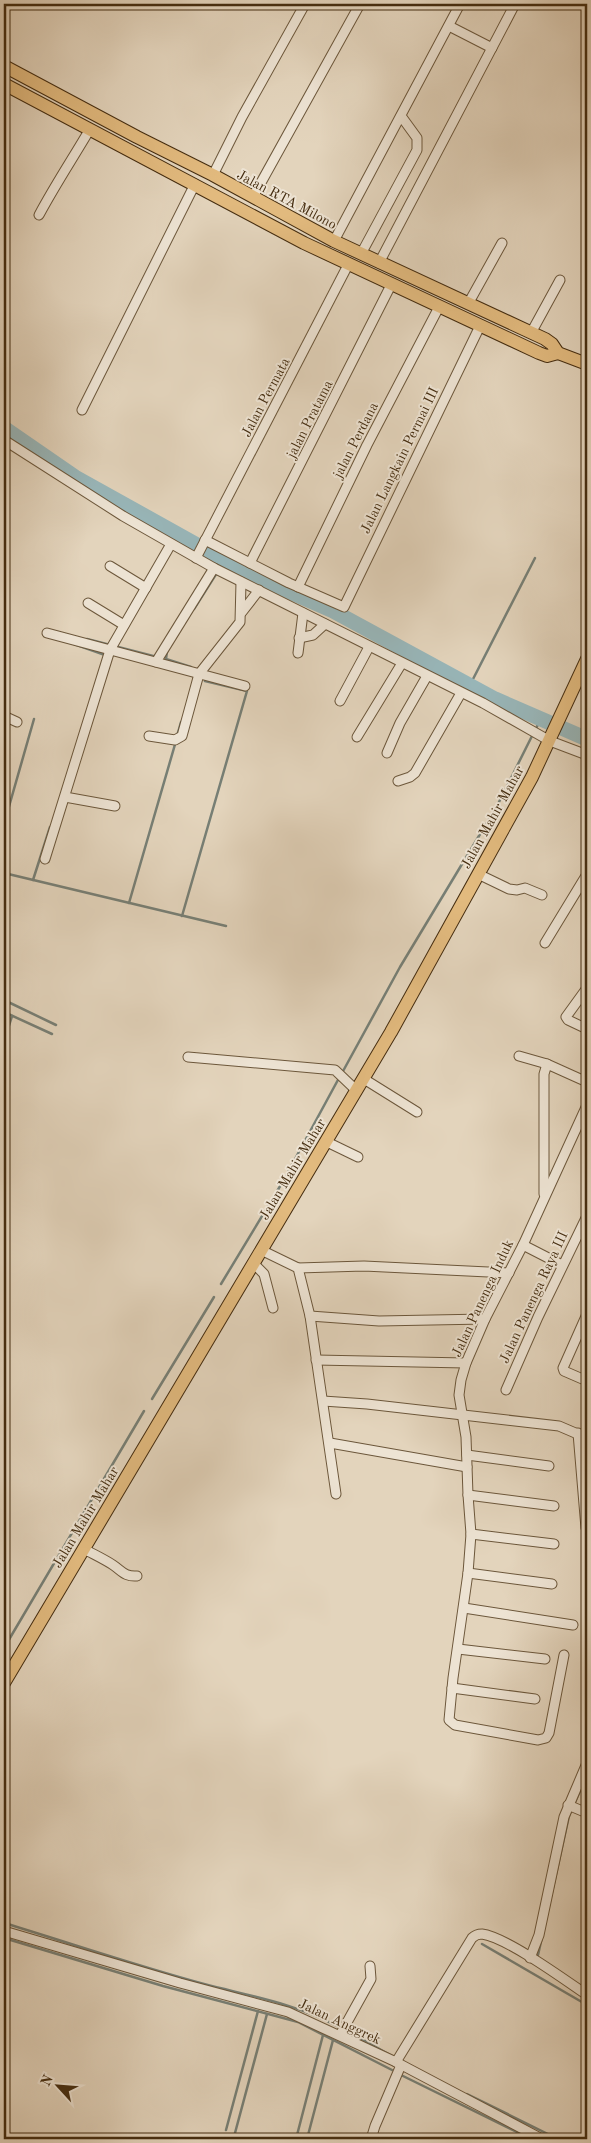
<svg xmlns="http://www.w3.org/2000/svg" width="591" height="2143" font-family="'Old Standard TT',serif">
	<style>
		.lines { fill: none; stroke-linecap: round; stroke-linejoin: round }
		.stream { stroke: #777f75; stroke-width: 2.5 }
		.river { stroke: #98b6b9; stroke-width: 15 }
		.minor-casing { stroke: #6c573b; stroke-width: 11 }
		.highway-casing { stroke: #452d10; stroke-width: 14 }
		.minor { stroke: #ede3d3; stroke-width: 9 }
		.highway { stroke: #e2ba7e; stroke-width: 12 }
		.labels { text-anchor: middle; stroke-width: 4; stroke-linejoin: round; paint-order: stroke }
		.street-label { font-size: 14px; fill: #452d10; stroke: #ede3d3 }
	</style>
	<rect width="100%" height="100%" fill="#e3d4bc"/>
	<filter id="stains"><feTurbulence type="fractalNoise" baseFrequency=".004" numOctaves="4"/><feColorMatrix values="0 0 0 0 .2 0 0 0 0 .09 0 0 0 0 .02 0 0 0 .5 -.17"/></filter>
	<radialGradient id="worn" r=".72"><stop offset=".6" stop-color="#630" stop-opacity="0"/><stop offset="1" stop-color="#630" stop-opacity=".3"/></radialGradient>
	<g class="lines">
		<!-- stream -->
		<g class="stream">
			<path d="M194,609L225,560"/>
			<path d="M87,639L157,657"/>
			<path d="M74,644L105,655"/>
			<path d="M167,651L166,659L191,667"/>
			<path d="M470,685L535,558"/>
			<path d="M536,729L540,719"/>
			<path d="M177,736L181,722"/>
			<path d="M572,737L587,743"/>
			<path d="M4,824L34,719"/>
			<path d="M4,873L226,926"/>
			<path d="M33,880L50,827"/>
			<path d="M129,903L176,741"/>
			<path d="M182,916L247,691L205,681L206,678"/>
			<path d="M4,1000L56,1025"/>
			<path d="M4,1012L52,1034"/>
			<path d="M4,1041L12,1016"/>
			<path d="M342,1073L400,967L497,806L533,734"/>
			<path d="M221,1284L282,1183L339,1078"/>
			<path d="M152,1399L214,1297"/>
			<path d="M4,1648L144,1411"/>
			<path d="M4,1923C70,1943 137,1966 204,1984C250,1996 294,2003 337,2026"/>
			<path d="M4,1938L163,1986L298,2022L392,2070"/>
			<path d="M482,1944L587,2005"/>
			<path d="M538,1955L569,1816L587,1775"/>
			<path d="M349,2032L392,2056"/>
			<path d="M403,2076L531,2139"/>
			<path d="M467,2094L558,2139"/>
			<path d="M226,2130L258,2011"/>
			<path d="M235,2133L267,2014"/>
			<path d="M296,2139L323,2035"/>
			<path d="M307,2139L333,2040"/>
		</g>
		<!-- river -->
		<path class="river" d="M4,428L75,477L251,575L333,611L495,699L587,739"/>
		<!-- minor casing -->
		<g class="minor-casing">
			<g id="minor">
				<path d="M449,26L492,48"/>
				<path d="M213,175L242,117L305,4"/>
				<path d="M253,197L360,4"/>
				<path d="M39,215C55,185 73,158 90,129"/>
				<path d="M334,241L460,4"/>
				<path d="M361,254L417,150V138L401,116"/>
				<path d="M379,263L515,4"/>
				<path d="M468,304L502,243"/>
				<path d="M531,333L560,280"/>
				<path d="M82,410L195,184"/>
				<path d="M4,440L123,516L214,568L483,703L550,741L587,755"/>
				<path d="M205,540L289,583L344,607L480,326"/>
				<path d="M196,558L348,265"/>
				<path d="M250,563L391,285"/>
				<path d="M110,566L146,588"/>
				<path d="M298,587L367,445L439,307"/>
				<path d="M88,603L124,625"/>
				<path d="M242,612L259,590"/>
				<path d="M47,633L245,686"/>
				<path d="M299,638L313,635L325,624"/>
				<path d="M298,653L303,613"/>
				<path d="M156,662L214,568"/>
				<path d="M340,701L369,647"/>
				<path d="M4,716L17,722"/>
				<path d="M149,736L175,740L182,736L199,674L240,622L241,582"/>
				<path d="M357,737L402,663"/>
				<path d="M387,753L400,723L427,676"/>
				<path d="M398,781L410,777L415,773L461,693"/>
				<path d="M65,797L115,806"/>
				<path d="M45,859L110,650L171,544"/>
				<path d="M478,874L509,889L517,890L525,888L542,895"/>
				<path d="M545,943L587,874"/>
				<path d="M587,988L566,1017L568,1020L587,1029"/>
				<path d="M519,1056L547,1064"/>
				<path d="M188,1057L335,1070L357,1091"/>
				<path d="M364,1079L417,1112"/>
				<path d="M327,1142L358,1157"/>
				<path d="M544,1194V1074L547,1064L587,1082"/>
				<path d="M523,1245L562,1265"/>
				<path d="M261,1250L298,1268L310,1316L336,1494"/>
				<path d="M253,1263L264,1274L273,1308"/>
				<path d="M298,1268L364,1266L509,1273"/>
				<path d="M587,1314L563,1368L564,1371L587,1381"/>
				<path d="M310,1316L379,1321L485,1319"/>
				<path d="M316,1360L466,1363"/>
				<path d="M506,1390L538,1317L587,1216"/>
				<path d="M323,1401L367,1404L559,1426L587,1438"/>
				<path d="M578,1433L586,1528"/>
				<path d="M330,1443L467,1467"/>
				<path d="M467,1455L549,1466"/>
				<path d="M468,1495L554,1506"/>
				<path d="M471,1534L554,1544"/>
				<path d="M84,1549C93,1554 104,1559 113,1565C122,1571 125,1577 137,1576"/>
				<path d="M468,1573L552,1584"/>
				<path d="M464,1608L573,1625"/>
				<path d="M458,1649L545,1659"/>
				<path d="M564,1655L549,1733L546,1738L538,1740L455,1725L449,1720L453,1678L468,1573L471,1534L468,1495L466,1437L459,1395L461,1380L466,1363L485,1319L523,1245L587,1105"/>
				<path d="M452,1688L535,1699"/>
				<path d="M568,1805L587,1813"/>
				<path d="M4,1931L180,1983L288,2012L396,2062L472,1938C475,1935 477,1934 482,1934C506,1937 565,1980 587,1995"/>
				<path d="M530,1958L539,1935L564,1817L587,1763"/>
				<path d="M340,2035L371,1979L370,1966"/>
				<path d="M396,2062L542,2139"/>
				<path d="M371,2139L375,2126L401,2065"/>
			</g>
		</g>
		<!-- highway casing -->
		<g class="highway-casing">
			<g id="highway">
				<path d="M4,66L137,137L213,175L334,241L545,339L552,344L558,353L587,364"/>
				<path d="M4,84L304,243L539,353L547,356L558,353"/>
				<path d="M4,1683L391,1032L532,777L587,659"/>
			</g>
		</g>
		<!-- minor -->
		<use href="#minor" class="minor"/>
		<!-- highway -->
		<use href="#highway" class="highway"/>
	</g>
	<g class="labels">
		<!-- street labels -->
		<g class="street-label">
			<text transform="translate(287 199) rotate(28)" y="5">Jalan RTA Milono</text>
			<text transform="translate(265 397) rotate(-62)" y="5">Jalan Permata</text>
			<text transform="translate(309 419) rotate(-63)" y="5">jalan Pratama</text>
			<text transform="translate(355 440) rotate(-63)" y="5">jalan Perdana</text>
			<text transform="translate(399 460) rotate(-64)" y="5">Jalan Langkain Permai III</text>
			<text transform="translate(492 817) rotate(-61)" y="5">Jalan Mahir Mahar</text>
			<text transform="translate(292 1169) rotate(-59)" y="5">Jalan Mahir Mahar</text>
			<text transform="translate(533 1297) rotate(-65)" y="5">Jalan Panenga Raya III</text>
			<text transform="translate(482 1298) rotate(-65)" y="5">Jalan Panenga Induk</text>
			<text transform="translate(85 1517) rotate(-59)" y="5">Jalan Mahir Mahar</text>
			<text transform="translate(340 2021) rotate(25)" y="5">Jalan Anggrek</text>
		</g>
	</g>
	<!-- margin -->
	<rect width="591" height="2143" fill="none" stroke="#e3d4bc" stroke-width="20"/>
	<rect x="5" y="5" width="581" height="2133" fill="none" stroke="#452d10" stroke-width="2.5"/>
	<rect x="10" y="10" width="571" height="2123" fill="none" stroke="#452d10"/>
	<!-- north arrow -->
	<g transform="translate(58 2086) rotate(296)" stroke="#ede3d3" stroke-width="4" paint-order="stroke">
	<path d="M0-4L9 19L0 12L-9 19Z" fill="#452d10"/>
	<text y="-8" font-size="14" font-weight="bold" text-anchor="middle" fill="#452d10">N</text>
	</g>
	<rect width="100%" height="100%" filter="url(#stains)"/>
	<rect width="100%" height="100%" fill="url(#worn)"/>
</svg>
